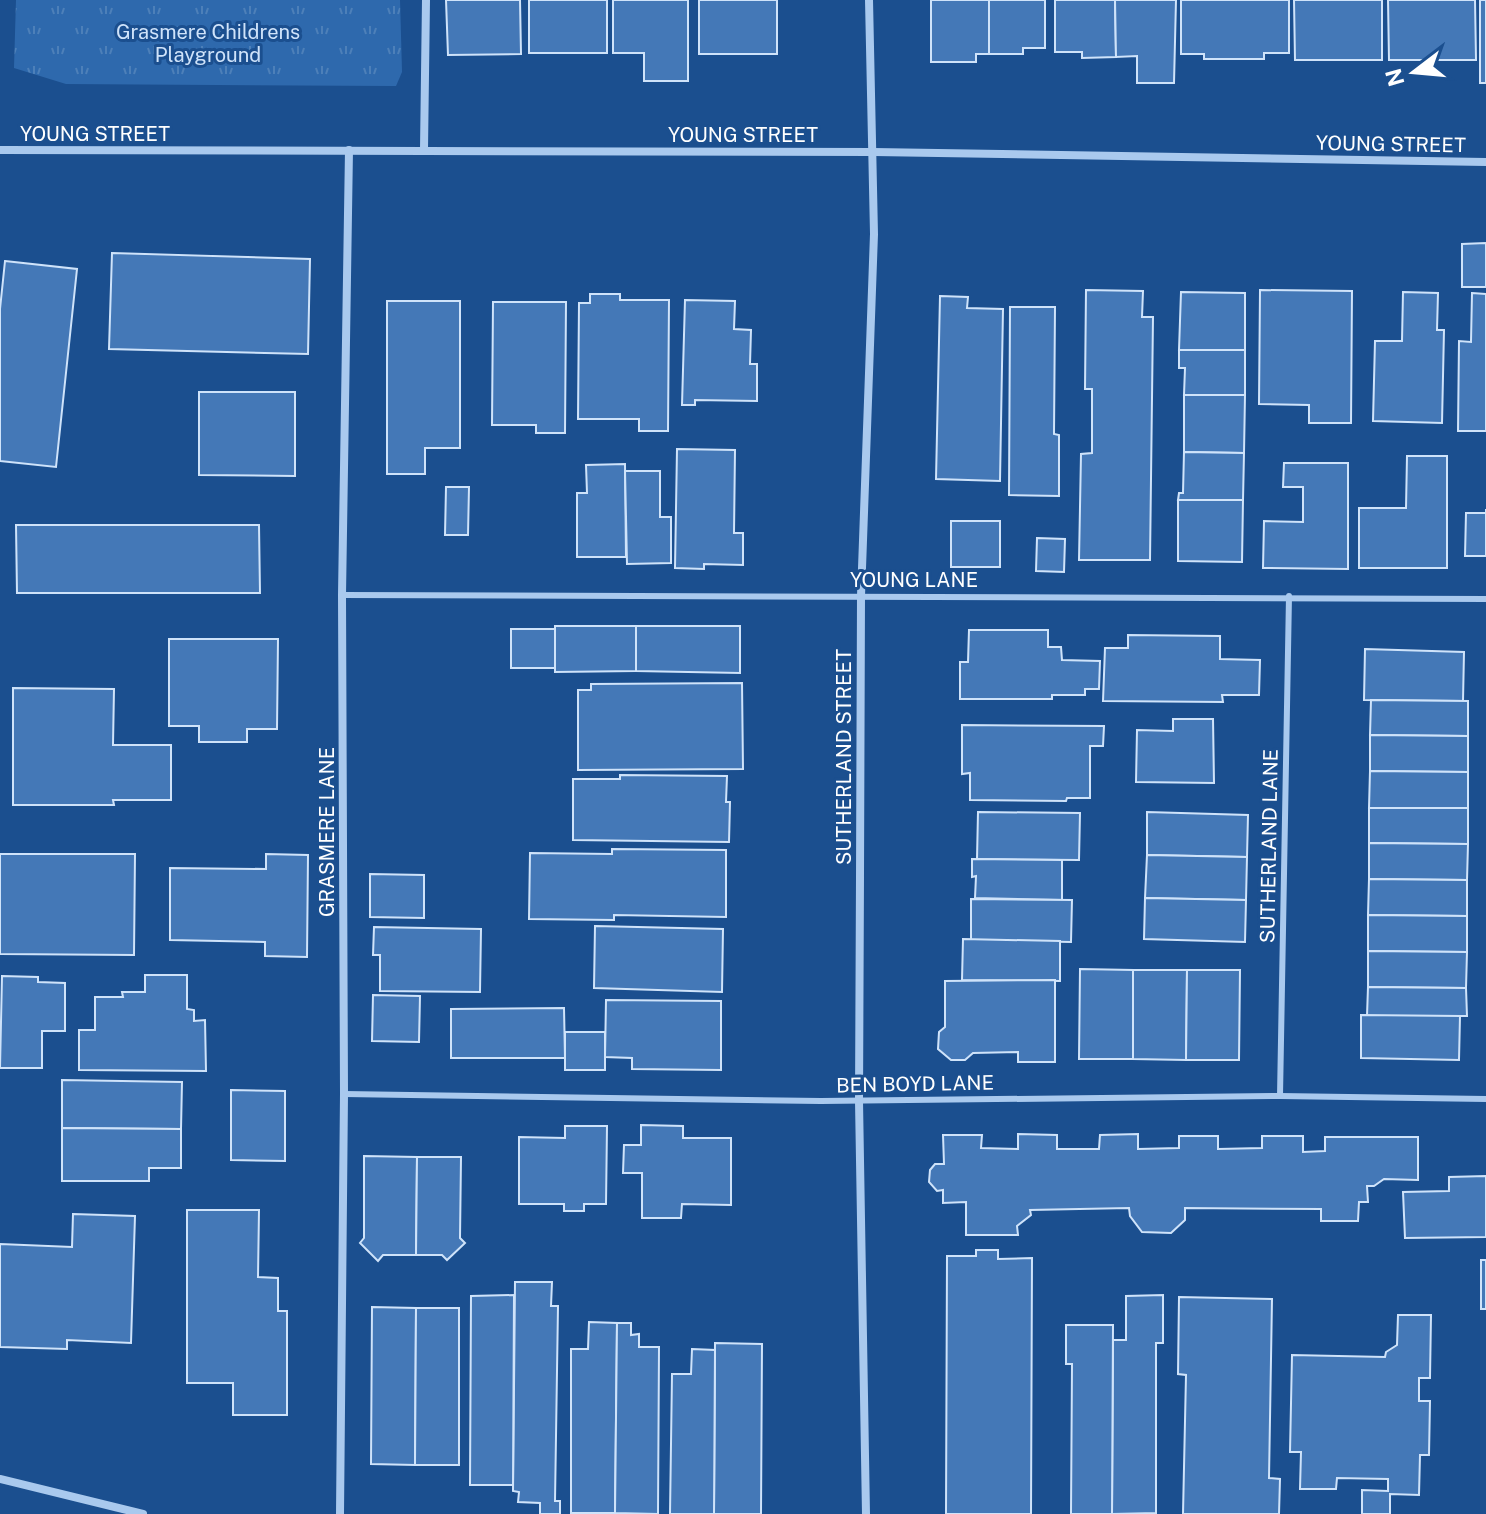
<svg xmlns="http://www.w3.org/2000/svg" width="1486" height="1514" font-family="'Public Sans',sans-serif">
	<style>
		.park { fill: url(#park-tufts) }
		.building { fill: #4478b7; stroke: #cfe3fa; stroke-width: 2 }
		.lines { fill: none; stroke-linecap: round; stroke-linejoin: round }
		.service { stroke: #a9c9ee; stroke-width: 6 }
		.minor { stroke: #a9c9ee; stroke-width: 8 }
		.labels { text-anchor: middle; stroke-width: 6; stroke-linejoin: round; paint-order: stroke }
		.park-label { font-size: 20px; fill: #cfe3fa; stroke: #1b4f8f }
		.street-label { font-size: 20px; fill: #fff; stroke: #1b4f8f }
	</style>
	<defs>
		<pattern id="park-tufts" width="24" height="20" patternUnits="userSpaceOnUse" patternTransform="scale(2)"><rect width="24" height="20" fill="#2e69ad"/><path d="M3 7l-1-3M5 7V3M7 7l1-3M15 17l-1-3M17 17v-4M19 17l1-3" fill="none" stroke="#4d80b9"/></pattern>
	</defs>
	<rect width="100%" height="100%" fill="#1b4f8f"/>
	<!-- park -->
	<path class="park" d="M16,0H400L402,72L396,86L66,84L14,68Z"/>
	<!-- building -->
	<g class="building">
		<path d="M446,0H520L521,54L448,55Z"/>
		<rect x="529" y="0" width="78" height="53"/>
		<path d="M613,0H688V81H644V53H613Z"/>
		<rect x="699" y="0" width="78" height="54"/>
		<path d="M931,0H989V54H976V62H931Z"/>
		<path d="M989,0H1045V48H1023V54H989Z"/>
		<path d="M1055,0H1115L1116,57L1082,58V52H1055Z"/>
		<path d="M1115,0H1176L1174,83H1137V56L1116,57Z"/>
		<path d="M1181,0H1289V53H1264V59H1204V54H1181Z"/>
		<path d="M1294,0H1382V60H1295Z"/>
		<path d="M1388,0H1475L1476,60H1389Z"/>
		<rect x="1480" y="0" width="6" height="83"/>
		<path d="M1486,243V287H1462V244Z"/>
		<path d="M112,253L310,259L308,354L109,349Z"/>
		<path d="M5,261L77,269L56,467L0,461V309Z"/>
		<path d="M1086,290L1143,291L1142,317H1153L1150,560H1079L1081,454L1092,453V389H1085Z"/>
		<path d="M1260,290L1352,291L1351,423H1309V405L1259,404Z"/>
		<path d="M1181,292L1245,293V350H1179Z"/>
		<path d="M1403,292L1438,293L1437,330H1444L1442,423L1373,421L1375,341H1402Z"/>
		<path d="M1472,293L1486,294V431H1458L1459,341L1471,342Z"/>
		<path d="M590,294H620V300H669L668,431H639V419H578L579,303H590Z"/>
		<path d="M940,296L968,297L967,308L1003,309L1000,481L936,479Z"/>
		<path d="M685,300L735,301L734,329L751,330L750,364H757V401L695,400V405H682Z"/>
		<path d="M387,301H460V448H425V474H387Z"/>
		<path d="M493,302H566L565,433H536V425H492Z"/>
		<path d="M1010,307H1055L1054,434L1059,435V496L1009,495Z"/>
		<path d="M1179,350H1245V395H1184L1185,368H1179Z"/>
		<path d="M199,392H295V476L199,475Z"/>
		<path d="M1184,395H1245L1244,453L1184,452Z"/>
		<path d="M677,449L735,450L734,533H743V565L704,564V569L675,568Z"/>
		<path d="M1184,452L1244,453L1243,500H1178L1179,493H1183Z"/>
		<path d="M1407,456H1447V568H1359V508H1406Z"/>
		<path d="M1284,463H1348V569L1263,568L1264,521L1303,522V487H1283Z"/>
		<path d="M625,464L626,557H577V493H587L586,465Z"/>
		<path d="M625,471H660V517H671V563L627,564Z"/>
		<path d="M446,487H469L468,535H445Z"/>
		<path d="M1178,500H1243L1242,562L1178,561Z"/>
		<path d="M1486,509V556H1465L1466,513H1486Z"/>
		<rect x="951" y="521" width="49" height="46"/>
		<path d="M16,525H259L260,593H17Z"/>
		<path d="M1037,538L1065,539L1064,572L1036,571Z"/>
		<path d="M555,626H636V671L555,672Z"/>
		<path d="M636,626H740V673L636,671Z"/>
		<rect x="511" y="629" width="44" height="39"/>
		<path d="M969,630H1048V647H1061L1062,660L1100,661L1099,689H1085V695H1052V699H960V662H968Z"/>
		<path d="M1128,635L1220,636V659L1260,660L1259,695H1222L1223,702L1103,701L1105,648H1128Z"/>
		<path d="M169,639H278L277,729H247V742H199V726H169Z"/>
		<path d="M1365,649L1464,652L1463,701L1364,700Z"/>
		<path d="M742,683L743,769L578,770V690H591V684Z"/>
		<path d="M13,688L114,689L113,745H171V800H113L114,805H13Z"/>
		<path d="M1371,700L1468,701V736L1370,735Z"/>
		<path d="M1173,719H1213L1214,783L1136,782L1137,730L1173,731Z"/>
		<path d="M962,725L1104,726L1103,746H1090V798H1067L1066,801L970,800V773L962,774Z"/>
		<path d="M1370,735L1468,736V772L1370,771Z"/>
		<path d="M1370,771L1468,772V808H1369Z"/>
		<path d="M620,775L727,776L726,802H730L729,842L573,840V779H620Z"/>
		<path d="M1369,808H1468V844L1369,843Z"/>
		<path d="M978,812L1080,813L1079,860L977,859Z"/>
		<path d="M1147,812L1248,815L1247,857L1147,855Z"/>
		<path d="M1369,843L1468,844L1467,880L1369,879Z"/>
		<path d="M612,849L726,850V917L614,915V920L529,919L530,853L612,854Z"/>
		<path d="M0,854H135L134,955L0,954Z"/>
		<path d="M266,854L308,855L307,957L265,956V942L170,940V868L266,869Z"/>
		<path d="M1147,855L1247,857L1246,900L1145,898Z"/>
		<path d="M972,859L1062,860V900L975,898L976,876L972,877Z"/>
		<path d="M370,874L424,875V918L370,917Z"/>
		<path d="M1369,879L1467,880V916L1368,915Z"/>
		<path d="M1145,898L1246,900L1245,942L1144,939Z"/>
		<path d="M971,899L1072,900L1071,942L971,940Z"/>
		<path d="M1368,915L1467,916V952L1368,951Z"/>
		<path d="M595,926L723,929L722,992L594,988Z"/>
		<path d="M374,927L481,929L480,992L380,991V955H373Z"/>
		<path d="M963,939L1060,941V981L962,980Z"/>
		<path d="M1368,951L1467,952L1466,988L1368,987Z"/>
		<path d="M1080,969L1133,970V1059H1079Z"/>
		<path d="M1133,970H1187L1186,1060L1133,1059Z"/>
		<path d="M1187,970H1240L1239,1060H1186Z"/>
		<path d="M145,975H187V1009L194,1010V1021L205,1020L206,1071L79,1070V1030H95V997H123L122,992H145Z"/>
		<path d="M2,976L38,977V982L65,983V1031H42V1068H0Z"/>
		<path d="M1055,980V1062H1018V1052L973,1053L965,1060H951L938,1049L939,1032L945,1027V981Z"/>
		<path d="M1368,987L1466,988L1467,1016H1367Z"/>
		<path d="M373,995L420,996L419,1042L372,1041Z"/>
		<path d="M606,1000L721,1001V1070L632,1069V1058L605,1057Z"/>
		<path d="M564,1008L565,1058H451V1009Z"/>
		<path d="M1361,1015L1460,1016L1459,1060L1361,1058Z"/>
		<rect x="565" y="1032" width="40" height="38"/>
		<path d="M62,1080L182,1082L181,1129L62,1128Z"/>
		<path d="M231,1090L285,1091V1161L231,1160Z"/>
		<path d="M641,1125L683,1126V1138H731V1205L682,1204L681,1218H642V1173H623L624,1145H641Z"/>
		<path d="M565,1126H607L606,1204H584V1211H564V1204H519V1137L565,1138Z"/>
		<path d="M62,1128L181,1129V1168H149V1181H62Z"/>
		<path d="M1018,1134L1057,1135V1149H1099L1100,1135L1138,1134V1149L1179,1148V1136H1218V1149L1262,1148V1136H1303V1152L1325,1151V1137H1418V1180L1384,1179L1374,1186H1367L1368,1202H1359L1358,1221H1321V1209L1185,1208V1220L1171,1233L1142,1232L1130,1216L1129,1208L1030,1210L1031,1215L1017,1226L1018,1235H966V1202L943,1203V1190L937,1191L929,1182L930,1170L935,1164H944L943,1135H982L981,1148L1018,1149Z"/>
		<path d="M364,1156L417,1157L416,1255H383L378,1261L360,1243L364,1238Z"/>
		<path d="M417,1157H461L460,1238L465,1243L447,1260L442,1255H416Z"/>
		<path d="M1486,1176V1237L1405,1238L1403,1192L1449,1191V1177Z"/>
		<path d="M187,1210H259L258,1277L278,1278V1311H287V1415H233V1383H187Z"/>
		<path d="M73,1214L135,1216L131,1343L67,1340V1349L0,1347V1244L72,1247Z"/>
		<path d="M976,1250H998V1259L1032,1258L1031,1514H946L947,1256H976Z"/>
		<rect x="1481" y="1260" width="5" height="49"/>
		<path d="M515,1282H552L551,1306H558L555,1501H560V1514H540V1503L518,1502L519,1492L513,1491Z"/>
		<path d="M514,1295L513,1485H470L471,1296Z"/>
		<path d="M1163,1295V1343H1156V1513L1112,1514L1113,1340H1126V1296Z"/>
		<path d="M1179,1297L1272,1299L1269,1478L1280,1479L1279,1514H1183L1186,1375L1178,1374Z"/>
		<path d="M372,1307L416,1308L415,1465L371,1464Z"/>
		<path d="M416,1308H459V1465H415Z"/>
		<path d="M1398,1315H1431L1430,1378H1419V1401H1430L1429,1455H1420L1419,1495L1390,1494V1514H1362V1490L1388,1491V1479L1337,1478L1336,1489H1300L1301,1452H1290L1292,1355L1385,1357L1386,1352L1397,1345Z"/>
		<path d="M589,1322L617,1323L615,1513H571V1349H588Z"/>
		<path d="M617,1323H631V1335L639,1334V1347H659L658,1514L615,1513Z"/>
		<path d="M1066,1325H1113L1112,1514H1071L1072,1364H1066Z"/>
		<path d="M715,1343L762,1344L761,1514H714Z"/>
		<path d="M692,1349L715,1350L714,1514H670L672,1374H691Z"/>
	</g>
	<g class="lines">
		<!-- service -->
		<g class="service">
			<path d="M342,595L1486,599"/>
			<path d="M344,1094L821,1101L1280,1096L1486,1099"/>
			<path d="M1280,1096L1289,596"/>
		</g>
		<!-- minor -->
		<g class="minor">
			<path d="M424,149L426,0"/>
			<path d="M0,150L874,152L1486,162"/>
			<path d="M0,1479L143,1514"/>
			<path d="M340,1514L344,1094L342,595L349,150"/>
			<path d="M866,1514L859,1101L860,877L861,596L874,234L869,0"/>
		</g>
	</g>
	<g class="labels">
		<!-- park labels -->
		<g class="park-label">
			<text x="208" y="39">Grasmere Childrens<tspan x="208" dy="23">Playground</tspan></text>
		</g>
		<!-- street labels -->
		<g class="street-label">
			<text x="95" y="141">YOUNG STREET</text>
			<text x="743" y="142">YOUNG STREET</text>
			<text transform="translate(1391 144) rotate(1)" y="7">YOUNG STREET</text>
			<text x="914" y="587">YOUNG LANE</text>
			<text transform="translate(844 757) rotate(-90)" y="7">SUTHERLAND STREET</text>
			<text transform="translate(327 832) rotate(-90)" y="7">GRASMERE LANE</text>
			<text transform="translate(1269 846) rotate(-89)" y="7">SUTHERLAND LANE</text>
			<text transform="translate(915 1084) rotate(-1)" y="7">BEN BOYD LANE</text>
		</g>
	</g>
	<!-- north arrow -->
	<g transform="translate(1414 72) rotate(254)" stroke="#1b4f8f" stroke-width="6" paint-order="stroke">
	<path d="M0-6L14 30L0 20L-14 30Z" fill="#ffffff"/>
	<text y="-12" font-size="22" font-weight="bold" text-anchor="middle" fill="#ffffff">N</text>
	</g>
</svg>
